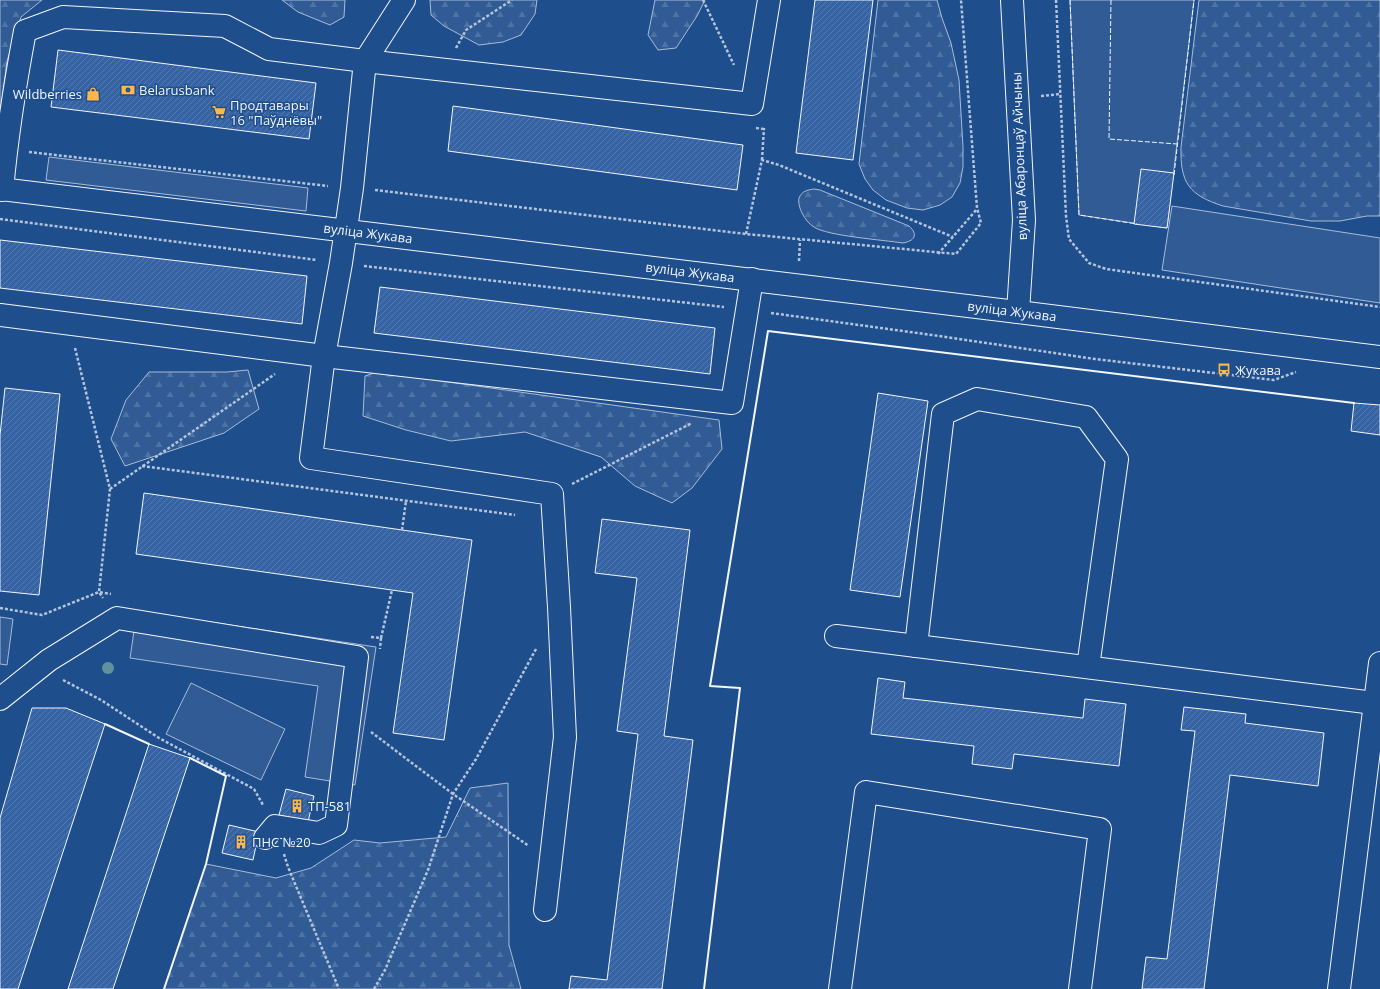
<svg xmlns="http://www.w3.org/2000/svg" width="1380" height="989" font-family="'Open Sans',sans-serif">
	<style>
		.forest { fill: url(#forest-firs); stroke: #a8bbd7 }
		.pitch { fill: #305b95; stroke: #a8bbd7 }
		.building { fill: url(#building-hatch); stroke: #f2f6ff }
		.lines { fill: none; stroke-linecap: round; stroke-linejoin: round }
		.minor-casing { stroke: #f2f6ff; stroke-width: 24 }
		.major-casing { stroke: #f2f6ff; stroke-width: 24 }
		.path { stroke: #b3c4dc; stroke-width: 2.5; stroke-dasharray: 3 2; stroke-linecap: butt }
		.minor { stroke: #1f4e8c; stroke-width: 22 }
		.major { stroke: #1f4e8c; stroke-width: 22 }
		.fence { stroke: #f2f6ff; stroke-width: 1; stroke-dasharray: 5 2; stroke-linecap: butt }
		.wall { stroke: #f2f6ff; stroke-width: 2 }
		.tree { fill: #61919a }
		.labels { text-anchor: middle; stroke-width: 3; stroke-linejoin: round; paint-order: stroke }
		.poi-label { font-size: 13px; fill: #f2f6ff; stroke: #1f4e8c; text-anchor: start }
		.street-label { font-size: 13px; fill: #f2f6ff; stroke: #1f4e8c }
	</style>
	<defs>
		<pattern id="forest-firs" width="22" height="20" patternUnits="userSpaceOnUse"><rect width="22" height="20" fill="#305b95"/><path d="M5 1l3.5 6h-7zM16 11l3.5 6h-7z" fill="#4e73a5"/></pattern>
		<pattern id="building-hatch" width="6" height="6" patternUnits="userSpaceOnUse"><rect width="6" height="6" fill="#3563a3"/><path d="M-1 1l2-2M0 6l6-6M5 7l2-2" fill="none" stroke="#537ab1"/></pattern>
	</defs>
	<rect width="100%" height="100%" fill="#1f4e8c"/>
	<!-- forest -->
	<g class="forest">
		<path d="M0,0H42L21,17L7,61L0,115Z"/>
		<path d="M282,0H345L344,17L330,25L298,12Z"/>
		<path d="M430,0H537L535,14L521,35L503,42L479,45L444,26L431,15Z"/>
		<path d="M655,0H705L697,16L676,48L658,50L648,35Z"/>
		<path d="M878,0H937L942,18L951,43L959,80L963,147V167L960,183L952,197L940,205L923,210L907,208L886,200L873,190L865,179L859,164Z"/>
		<path d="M1199,0H1380V216H1367L1340,221H1311L1223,206C1189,195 1180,183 1181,147Z"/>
		<path d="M814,189L820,190L909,226C919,235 914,241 903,243C884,240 827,236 814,227C809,224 805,219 802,213C800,209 798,203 799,198C802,191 807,190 814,189Z"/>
		<path d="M248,370L259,409L224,433L125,466L111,439L126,400L149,372H227Z"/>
		<path d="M377,372L719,420L722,449L692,488L672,503L635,486L601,457L525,432L451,441L406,430L363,416L365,376Z"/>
		<path d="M508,783L509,945L521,989H164L206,864L276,878L311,868L354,840L380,843L446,837L470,788Z"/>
	</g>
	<!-- pitch -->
	<g class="pitch">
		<path d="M1070,0H1194L1167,228L1079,215Z"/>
		<path d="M49,157L308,188L306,211L46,180Z"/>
		<path d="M1172,206L1380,238V303L1162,270Z"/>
		<path d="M137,611L376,647L355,785L305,777L318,686L130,658Z"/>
		<path d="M0,617L13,619L7,665L0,664Z"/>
		<path d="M191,683L285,729L261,780L166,734Z"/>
	</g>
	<!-- building -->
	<g class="building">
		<path d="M815,0H873L853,160L796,153Z"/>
		<path d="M58,50L316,83L309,139L51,107Z"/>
		<path d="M453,106L743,145L737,190L448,151Z"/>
		<path d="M1141,169L1174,173L1167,228L1134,224Z"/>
		<path d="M0,240L307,276L302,324L0,288Z"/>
		<path d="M380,287L715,328L710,374L374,333Z"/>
		<path d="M5,388L60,394L39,595L0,591V435Z"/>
		<path d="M878,393L928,401L900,597L850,590Z"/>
		<path d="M1354,403L1380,405V435L1351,431Z"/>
		<path d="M144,493L472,540L444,740L393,733L413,593L136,554Z"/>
		<path d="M602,519L690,530L664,736L693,740L662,989H569L571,976L607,980L638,734L617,731L637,578L595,573Z"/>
		<path d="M878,678L905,682L903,698L1083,718L1085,699L1126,704L1119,766L1014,754L1012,769L972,764L974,746L871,734Z"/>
		<path d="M1184,707L1246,714L1245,723L1324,733L1318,786L1230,775L1204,989H1142L1146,957L1167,959L1195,731L1181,730Z"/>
		<path d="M32,708H66L105,724L18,989H0V818Z"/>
		<path d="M149,744L190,758L113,989H68Z"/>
		<path d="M286,789L314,796L308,822L279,815Z"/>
		<path d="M229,825L259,832L253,860L222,853Z"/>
	</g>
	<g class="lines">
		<!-- minor casing -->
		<g class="minor-casing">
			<g id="minor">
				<path d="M404,0L365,61L352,188L341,263L324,356L311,458L552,494L559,607L565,737L545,910"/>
				<path d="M1012,0L1024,220L1018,312"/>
				<path d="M2,190C7,136 15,84 25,31L63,17L225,26L269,49L365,61L752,104L769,0"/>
				<path d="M0,315L324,356L732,403L752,279"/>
				<path d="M836,636L1374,703"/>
				<path d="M916,646L943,414L977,399L1086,417L1117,459L1088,667"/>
				<path d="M0,699L49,660L117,618L357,657L336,825L319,833L275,826L265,838"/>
				<path d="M840,989L866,792L1100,829L1080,989"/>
				<path d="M1339,989L1380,663"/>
			</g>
		</g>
		<!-- major casing -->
		<g class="major-casing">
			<path id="major" d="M0,189L1018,312L1380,357"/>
		</g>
		<!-- path -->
		<g class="path">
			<path d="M703,0L734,65"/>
			<path d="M1056,0L1066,216L1069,239L1089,263L1106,269L1380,307"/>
			<path d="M456,48L466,30L512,0"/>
			<path d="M1041,96L1060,94"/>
			<path d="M756,128L764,129"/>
			<path d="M29,152L328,186"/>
			<path d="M762,160L764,128"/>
			<path d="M375,190L746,234L956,254L981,223L977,208L961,0"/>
			<path d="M0,219L317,260"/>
			<path d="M746,234L762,160L779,165L953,237"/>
			<path d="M938,254L977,209"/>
			<path d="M799,261L800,240"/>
			<path d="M364,266L724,307"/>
			<path d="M771,313L932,335L1095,359L1274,380L1296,372"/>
			<path d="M75,348L110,489L99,592L103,598"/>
			<path d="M142,466L515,515"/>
			<path d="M572,484L692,423"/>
			<path d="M110,489L275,374"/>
			<path d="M402,530L406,501"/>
			<path d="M0,608L42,615L99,592L111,594"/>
			<path d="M371,637L381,638L380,649"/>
			<path d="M381,638L392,590"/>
			<path d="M63,680L101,700L159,738L254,789L263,805"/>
			<path d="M371,732L453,794L529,846"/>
			<path d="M284,854L288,867L339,989"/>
			<path d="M374,989L385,970L428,870L453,794L476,759L536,649"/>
		</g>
		<!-- minor -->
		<use href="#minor" class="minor"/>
		<!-- major -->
		<use href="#major" class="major"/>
		<!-- fence -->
		<g class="fence">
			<path d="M1070,0L1079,215L1137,224"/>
			<path d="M1111,0L1109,139L1177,144"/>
			<path d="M1174,175L1194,0"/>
		</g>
		<!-- wall -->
		<g class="wall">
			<path d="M105,724L149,744"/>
			<path d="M164,989L206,864L226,776L190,758"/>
			<path d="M704,989L740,688L710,686L768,331L1354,403"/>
		</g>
	</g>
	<!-- trees -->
	<circle class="tree" cx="108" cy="668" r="6"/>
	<!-- icons -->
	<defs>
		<g id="bank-bare" transform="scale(1.08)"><path d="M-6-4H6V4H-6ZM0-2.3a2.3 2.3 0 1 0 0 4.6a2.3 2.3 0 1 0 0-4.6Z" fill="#ffb74d" stroke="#1f4e8c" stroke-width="2.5" paint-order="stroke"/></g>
		<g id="shop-bare" transform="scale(1.08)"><path d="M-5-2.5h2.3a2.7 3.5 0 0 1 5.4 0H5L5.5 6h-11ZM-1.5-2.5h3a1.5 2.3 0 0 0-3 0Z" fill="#ffb74d" stroke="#1f4e8c" stroke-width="2.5" paint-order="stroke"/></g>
		<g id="supermarket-bare" transform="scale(1.08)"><path d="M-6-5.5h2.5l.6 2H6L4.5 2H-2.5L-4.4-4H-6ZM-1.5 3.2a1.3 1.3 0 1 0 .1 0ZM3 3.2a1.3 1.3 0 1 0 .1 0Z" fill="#ffb74d" stroke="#1f4e8c" stroke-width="2.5" paint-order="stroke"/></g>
		<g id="bus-bare" transform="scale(1.08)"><path d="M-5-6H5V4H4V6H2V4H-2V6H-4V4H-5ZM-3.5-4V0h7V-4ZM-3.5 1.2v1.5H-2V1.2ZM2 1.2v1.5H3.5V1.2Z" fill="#ffb74d" stroke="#1f4e8c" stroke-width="2.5" paint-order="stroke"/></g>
		<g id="building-bare" transform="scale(1.08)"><path d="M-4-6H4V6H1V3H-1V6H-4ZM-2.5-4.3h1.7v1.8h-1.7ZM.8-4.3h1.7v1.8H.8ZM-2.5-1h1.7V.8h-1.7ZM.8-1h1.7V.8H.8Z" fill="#ffb74d" stroke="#1f4e8c" stroke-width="2.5" paint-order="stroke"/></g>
	</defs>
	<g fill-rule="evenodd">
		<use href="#bank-bare" x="128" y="90"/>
		<use href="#shop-bare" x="93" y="94"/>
		<use href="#supermarket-bare" x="219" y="112"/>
		<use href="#bus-bare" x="1224" y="370"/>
		<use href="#building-bare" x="297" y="806"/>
		<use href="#building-bare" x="241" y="842"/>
	</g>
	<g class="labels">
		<!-- poi labels -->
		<g class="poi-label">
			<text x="139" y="95">Belarusbank</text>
			<text x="82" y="99" text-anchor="end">Wildberries</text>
			<text x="230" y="110">Продтавары<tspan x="230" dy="15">16 "Паўднёвы"</tspan></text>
			<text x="1235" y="375">Жукава</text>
			<text x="308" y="811">ТП-581</text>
			<text x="252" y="847">ПНС №20</text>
		</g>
		<!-- street labels -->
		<g class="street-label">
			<text transform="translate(1019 156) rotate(-92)" y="5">вуліца Абаронцаў Айчыны</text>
			<text transform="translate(368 233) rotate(7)" y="5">вуліца Жукава</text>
			<text transform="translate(690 272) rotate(7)" y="5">вуліца Жукава</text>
			<text transform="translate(1012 311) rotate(7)" y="5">вуліца Жукава</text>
		</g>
	</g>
</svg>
